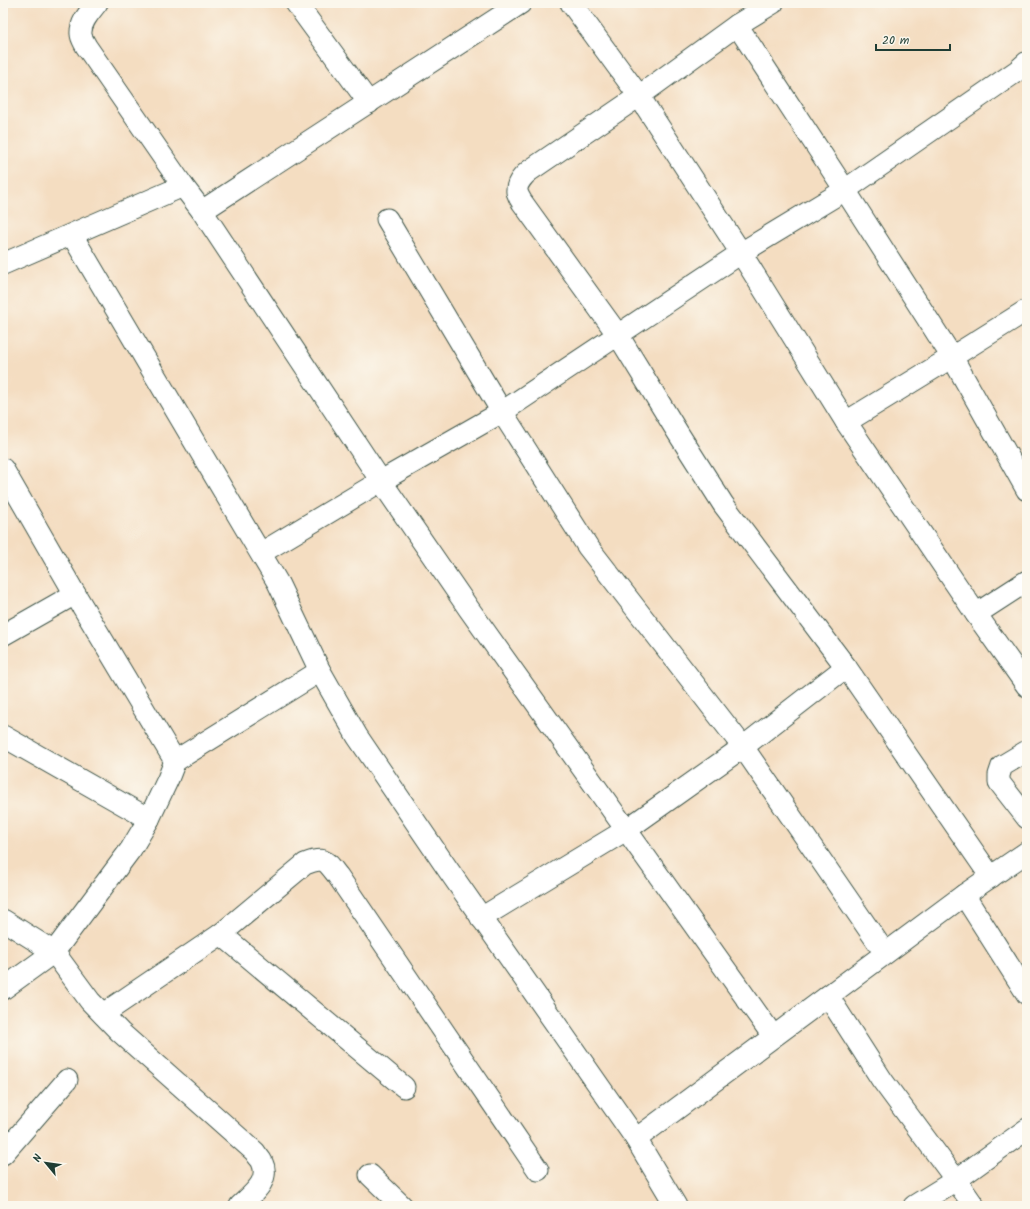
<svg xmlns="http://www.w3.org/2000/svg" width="1030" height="1209" font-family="Kalam,sans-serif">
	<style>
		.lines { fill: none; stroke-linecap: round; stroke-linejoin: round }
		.street-casing { stroke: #3f5549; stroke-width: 23 }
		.street { stroke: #fff; stroke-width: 21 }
	</style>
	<rect width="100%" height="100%" fill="#fbf7ec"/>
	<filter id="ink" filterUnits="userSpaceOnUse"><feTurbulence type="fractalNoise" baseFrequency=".025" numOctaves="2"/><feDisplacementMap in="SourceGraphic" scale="8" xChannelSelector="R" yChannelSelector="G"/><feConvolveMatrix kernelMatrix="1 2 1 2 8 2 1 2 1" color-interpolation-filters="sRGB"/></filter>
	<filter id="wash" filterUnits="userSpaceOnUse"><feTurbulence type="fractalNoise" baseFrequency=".012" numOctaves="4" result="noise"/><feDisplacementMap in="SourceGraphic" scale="16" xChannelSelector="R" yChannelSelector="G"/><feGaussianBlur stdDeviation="0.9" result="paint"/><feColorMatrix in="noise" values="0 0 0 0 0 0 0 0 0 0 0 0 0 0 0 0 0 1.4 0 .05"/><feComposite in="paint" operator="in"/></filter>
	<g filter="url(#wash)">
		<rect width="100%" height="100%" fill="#f4ddc1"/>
	</g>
	<g filter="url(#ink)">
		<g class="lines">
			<!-- street casing -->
			<g class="street-casing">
				<g id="street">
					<path d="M97,3C90,12 80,22 81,34C81,38 84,42 86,46L183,186"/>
					<path d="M296,3L369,103"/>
					<path d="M571,3L639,96L741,253L846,422L976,614L1027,686"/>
					<path d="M737,25L773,3"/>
					<path d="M202,211L521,3"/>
					<path d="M387,219L502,412L588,547L743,747L885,953"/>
					<path d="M72,235L278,583L320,671L357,736L449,871L636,1139L676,1206"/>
					<path d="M3,264L183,186L202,211L381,481L469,609L773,1036"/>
					<path d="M846,422L952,357L1027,310"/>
					<path d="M3,469L75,594L175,761"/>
					<path d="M261,553L381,481L502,412L741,253L845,190L1017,71L1027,62"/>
					<path d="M976,614L1027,581"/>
					<path d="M3,635L75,594"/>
					<path d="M3,736L149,819L131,849L54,952L3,989"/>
					<path d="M1027,751L1002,766L999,775V782L1027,818"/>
					<path d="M149,819L168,779L175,761L320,671"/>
					<path d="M991,877L846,667L723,504L678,433L618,335L522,202C520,199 518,195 517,192C516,184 523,176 529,171L639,96L737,25L845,190L952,357L1027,490"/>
					<path d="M964,895L1027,994"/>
					<path d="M481,918L626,830L743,747L846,667"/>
					<path d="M3,920L54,952L90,1001L120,1032L255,1152C257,1156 261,1159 262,1162C271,1181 252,1194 240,1206"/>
					<path d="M221,934L404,1087"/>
					<path d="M828,996L882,1080L956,1180L974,1206"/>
					<path d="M103,1014L221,934L305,864C325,856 326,861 338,876L538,1170"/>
					<path d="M636,1139L964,895L1027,852"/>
					<path d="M3,1154L67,1080"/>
					<path d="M370,1175L402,1206"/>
					<path d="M914,1206L956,1180L1027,1129"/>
				</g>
			</g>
			<!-- street -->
			<use href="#street" class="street"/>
		</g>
	</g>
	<!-- margin -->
	<rect width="1030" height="1209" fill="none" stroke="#fbf7ec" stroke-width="16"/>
	<!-- north arrow -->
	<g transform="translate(46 1163) rotate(299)" stroke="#fbf7ec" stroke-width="3" paint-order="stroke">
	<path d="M0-3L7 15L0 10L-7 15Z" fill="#1f3d34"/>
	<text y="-6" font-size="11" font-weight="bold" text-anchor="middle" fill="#1f3d34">N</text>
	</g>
	<!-- scale -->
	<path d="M876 44v6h74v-6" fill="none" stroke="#1f3d34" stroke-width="2"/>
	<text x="882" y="44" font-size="12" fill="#1f3d34" stroke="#fbf7ec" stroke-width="3" paint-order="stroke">20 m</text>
</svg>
